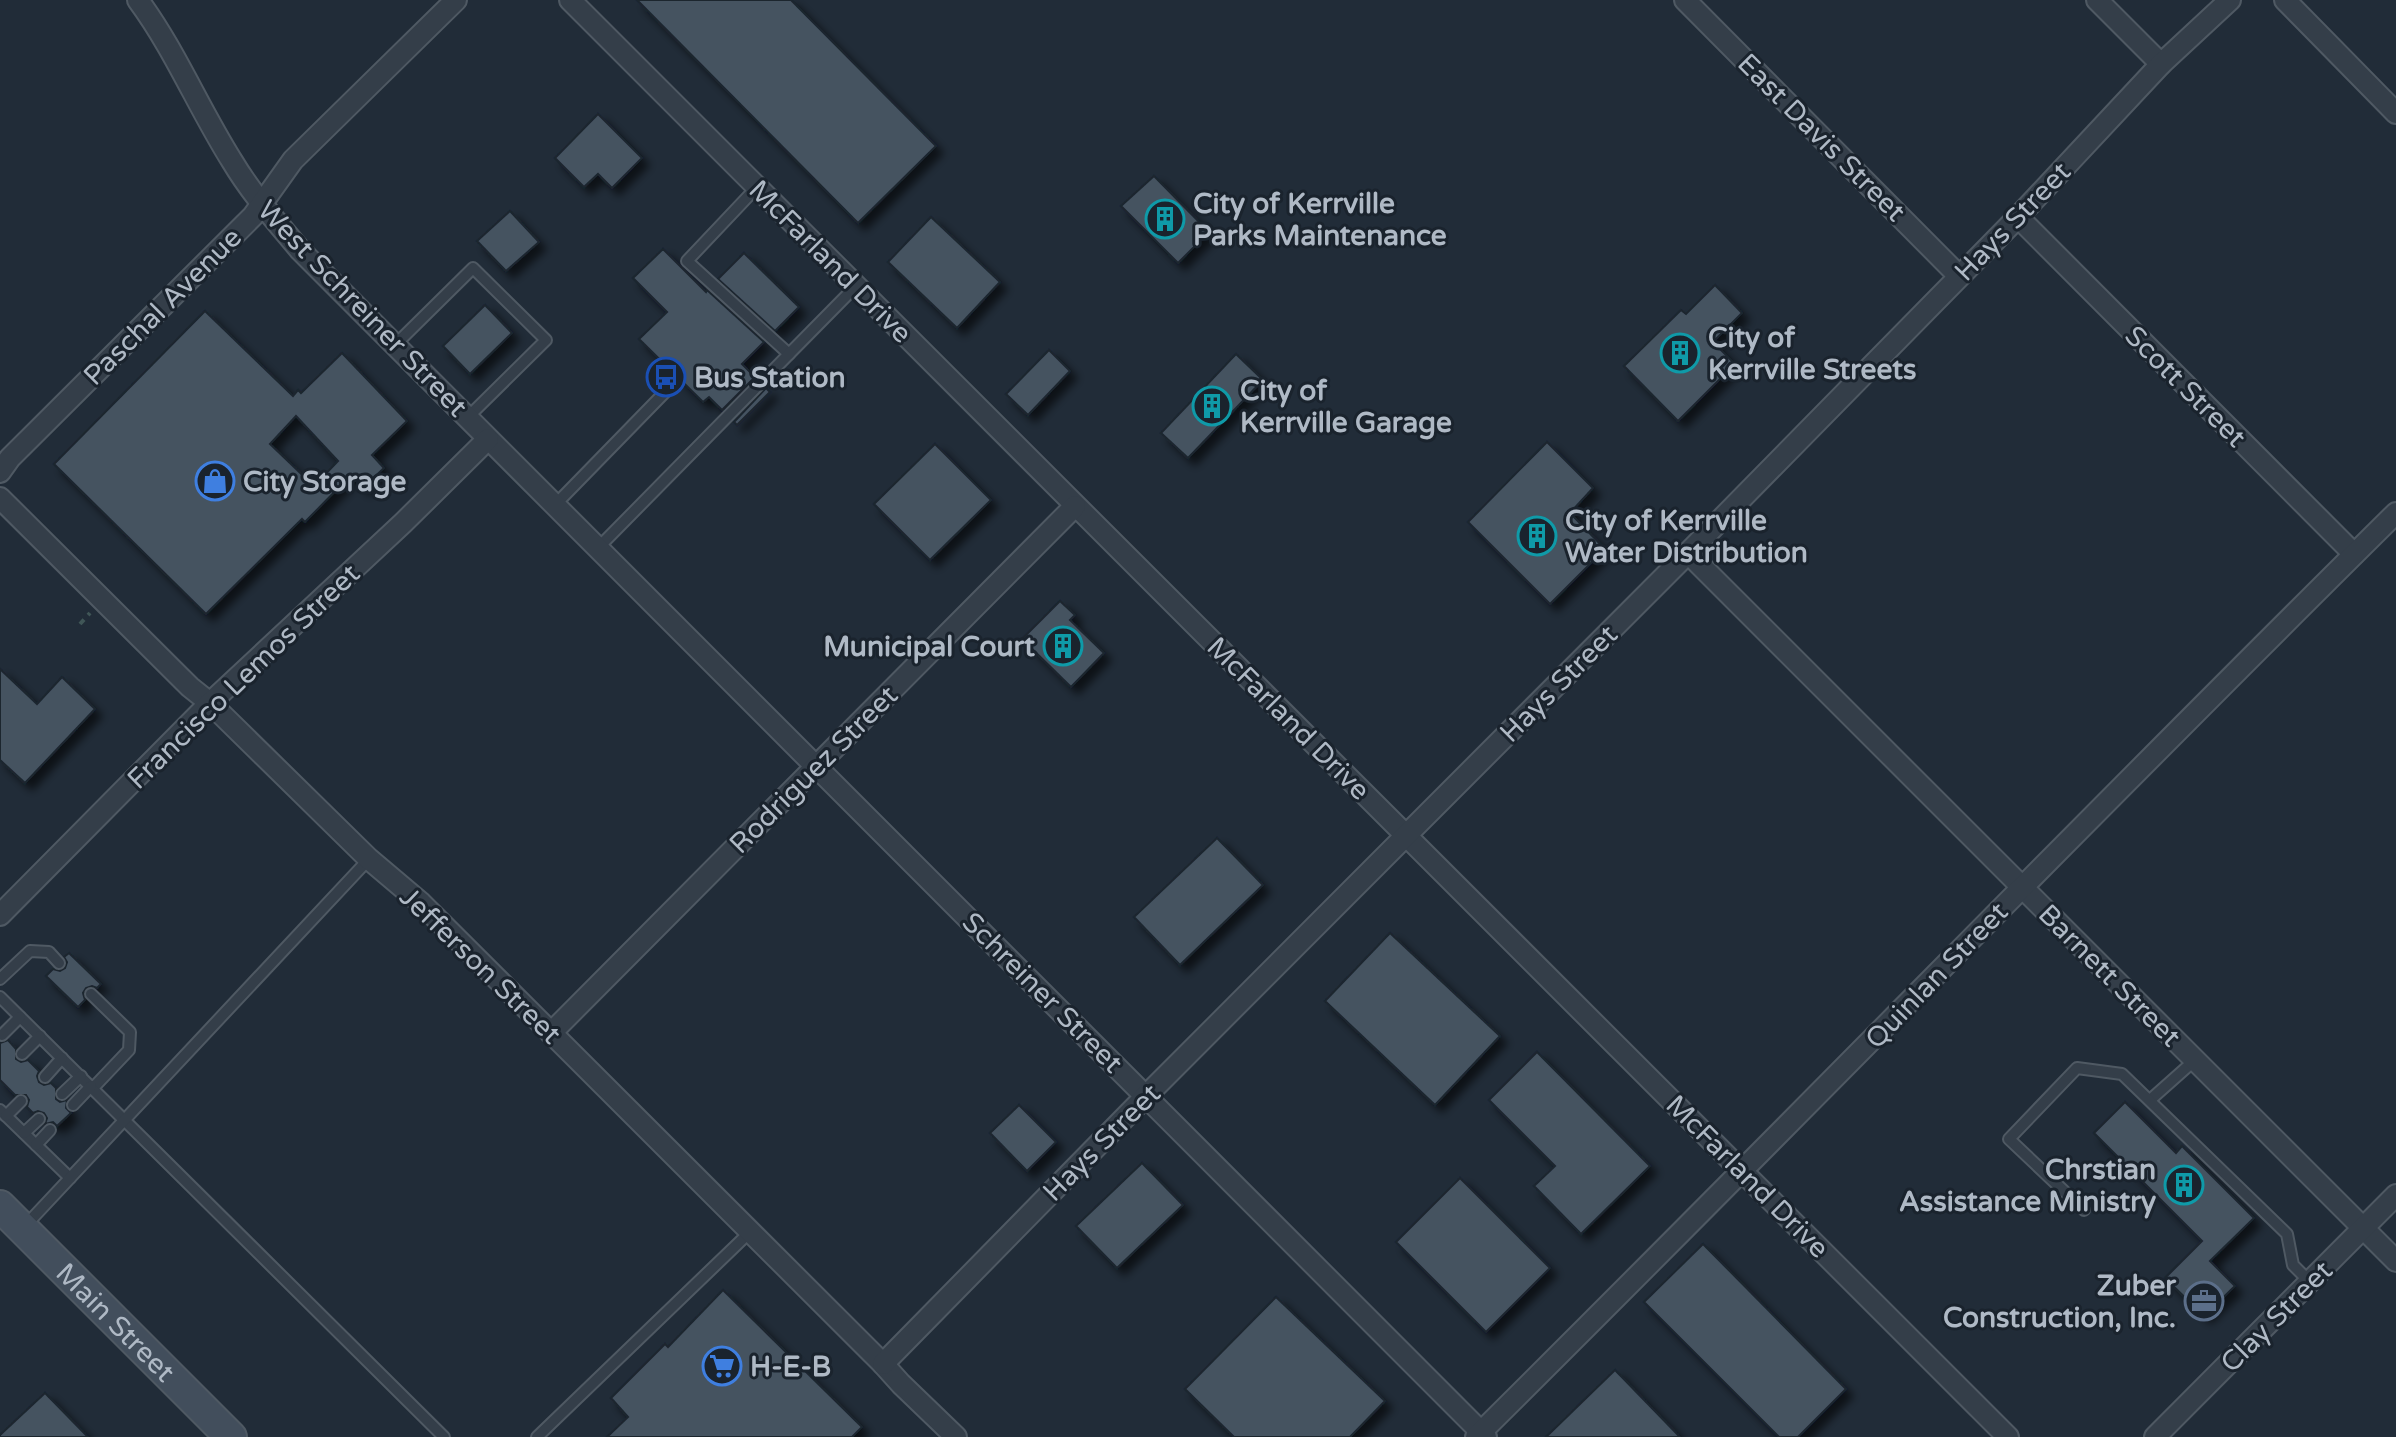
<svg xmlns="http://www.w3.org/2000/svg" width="2396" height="1437" font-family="'Varela Round',sans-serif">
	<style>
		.building { fill: #445260; stroke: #1c252f; stroke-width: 2; fill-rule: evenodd; filter: url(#shadow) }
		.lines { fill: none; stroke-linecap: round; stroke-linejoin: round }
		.service-casing { stroke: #4f5963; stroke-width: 14 }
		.minor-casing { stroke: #4f5963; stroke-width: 24 }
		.secondary-casing { stroke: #4f5963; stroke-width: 34 }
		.path { stroke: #405657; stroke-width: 4; stroke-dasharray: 6 6; stroke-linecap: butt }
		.service { stroke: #343e49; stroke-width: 10 }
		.minor { stroke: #343e49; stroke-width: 20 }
		.secondary { stroke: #424e5c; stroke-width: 30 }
		.labels { text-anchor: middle; stroke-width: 6; stroke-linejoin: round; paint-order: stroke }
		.street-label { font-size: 28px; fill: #afb9c5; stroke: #1a232d }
		.poi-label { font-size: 28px; font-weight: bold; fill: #afb9c5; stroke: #1a232d; text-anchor: start }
	</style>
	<defs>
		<filter id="shadow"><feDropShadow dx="7" dy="7" stdDeviation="4" flood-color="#0009"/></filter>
	</defs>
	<rect width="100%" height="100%" fill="#212c38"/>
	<!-- building -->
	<g class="building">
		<path d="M637,0H791L936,146L858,223Z"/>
		<path d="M598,114L642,158L612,188L598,174L584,187L555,158Z"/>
		<path d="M1154,176L1209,232L1178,263L1121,206Z"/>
		<path d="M510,211L539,242L506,271L477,241Z"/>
		<path d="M931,217L1000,282L957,328L888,262Z"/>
		<path d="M663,249L706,292L707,290L764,342L742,364L755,377L722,410L709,397L703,402L639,339L667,312L633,278Z"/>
		<path d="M744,253L799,307L775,331L718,279Z"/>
		<path d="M1715,285L1742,313L1713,342L1735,364L1678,421L1624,366L1681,310L1686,314Z"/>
		<path d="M485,305L512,333L470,374L443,346Z"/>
		<path d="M205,311L293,396L298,390L301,393L342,353L407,421L372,455L384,468L363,488L351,475L305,522L302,519L206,614L54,464ZM296,416L338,461L314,486L270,444Z"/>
		<path d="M1049,350L1070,371L1028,415L1006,394Z"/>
		<path d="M1236,354L1263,380L1188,458L1161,433Z"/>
		<path d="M766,388L770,392L737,425L734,422Z"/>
		<path d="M1547,442L1593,488L1570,513L1605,549L1550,604L1468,522Z"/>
		<path d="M935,444L991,500L930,560L874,504Z"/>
		<path d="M1060,601L1075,615L1070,620L1104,653L1071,687L1022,639Z"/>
		<path d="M0,669L37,704L62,677L95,709L25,783L0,760Z"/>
		<path d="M1217,838L1263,885L1180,965L1134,917Z"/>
		<path d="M1390,933L1500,1036L1435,1105L1325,1001Z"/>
		<path d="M69,953L101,984L97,988L92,986L86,988L83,993L85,1000L78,1007L46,976L53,969L60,971L65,968L67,962L64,957Z"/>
		<path d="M8,1040L16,1049V1059L21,1062L28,1060L39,1071L37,1076L39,1082L44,1085L51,1083L56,1088V1099L60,1102L67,1100L66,1108L71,1113L57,1126L53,1122L45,1124L47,1118L44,1113L38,1111L33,1113L27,1107L29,1100L26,1095H15L0,1080V1043Z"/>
		<path d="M1537,1052L1650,1166L1581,1234L1534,1186L1555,1166L1489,1100Z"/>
		<path d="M2125,1102L2176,1153L2182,1146L2254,1218L2210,1261L2235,1286L2204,1316L2165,1278L2202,1241L2094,1133Z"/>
		<path d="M1019,1105L1056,1142L1027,1171L990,1133Z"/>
		<path d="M1142,1163L1183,1205L1117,1268L1076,1226Z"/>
		<path d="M1460,1178L1550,1268L1486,1332L1396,1242Z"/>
		<path d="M1703,1244L1846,1389L1798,1437H1779L1644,1302Z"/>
		<path d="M723,1290L862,1427L852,1437H607L628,1417L611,1398L665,1344L668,1347Z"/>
		<path d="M1276,1297L1385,1401L1350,1437H1234L1185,1389Z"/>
		<path d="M1615,1370L1680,1437H1546Z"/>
		<path d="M45,1393L88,1437H0V1435Z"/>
	</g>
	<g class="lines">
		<!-- service casing -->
		<g class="service-casing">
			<g id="service">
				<path d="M757,187L687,261L789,354"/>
				<path d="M395,345L473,268L546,340L467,418"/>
				<path d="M555,505L671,386"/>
				<path d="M598,548L856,286"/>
				<path d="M0,979L30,951L49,952L59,963"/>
				<path d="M91,994L130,1032L129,1050L93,1088"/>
				<path d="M0,997L444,1437"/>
				<path d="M2,1035L20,1017"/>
				<path d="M22,1054L40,1036"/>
				<path d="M45,1077L62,1058"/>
				<path d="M62,1094L81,1076"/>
				<path d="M2150,1100L2195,1060"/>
				<path d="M73,1105L91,1086"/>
				<path d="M0,1110L70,1178"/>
				<path d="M6,1116L21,1101"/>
				<path d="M24,1133L39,1119"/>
				<path d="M36,1145L50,1130"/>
				<path d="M2084,1210L2009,1139L2077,1068L2122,1074L2287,1234L2293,1265L2310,1282"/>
				<path d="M26,1225L369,859"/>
				<path d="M537,1437L751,1231"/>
			</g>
		</g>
		<!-- minor casing -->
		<g class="minor-casing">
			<g id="minor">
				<path d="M138,0C175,50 199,109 232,161C251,193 276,221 300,250L1486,1437"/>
				<path d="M570,0L2008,1437"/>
				<path d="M1685,0L1958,275"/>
				<path d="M2097,0L2161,64"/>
				<path d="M2285,0L2396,113"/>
				<path d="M2018,217L2354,554"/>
				<path d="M0,472L10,458L253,216L293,160L456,0"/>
				<path d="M0,498L190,687L210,703L369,859L421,903L883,1364L901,1384L956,1437"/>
				<path d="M1688,553L2396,1261"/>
				<path d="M0,915L210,703L403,523L488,439"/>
				<path d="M551,1033L1075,506"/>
				<path d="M883,1364L1146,1096L1688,553L2018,217L2161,64L2230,0"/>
				<path d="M1476,1437C1785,1131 2087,818 2396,513"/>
				<path d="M2155,1437L2396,1195"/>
			</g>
		</g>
		<!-- secondary casing -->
		<g class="secondary-casing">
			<g id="secondary">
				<path id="s1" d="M0,1206L231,1437"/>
			</g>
		</g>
		<!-- path -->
		<path class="path" d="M80,624L90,613"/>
		<!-- service -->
		<use href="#service" class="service"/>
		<!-- minor -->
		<use href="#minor" class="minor"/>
		<!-- secondary -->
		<use href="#secondary" class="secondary"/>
	</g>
	<!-- icons -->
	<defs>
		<g id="building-ring" transform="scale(2)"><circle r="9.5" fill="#1a232d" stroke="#0f9aa8" stroke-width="1.5"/><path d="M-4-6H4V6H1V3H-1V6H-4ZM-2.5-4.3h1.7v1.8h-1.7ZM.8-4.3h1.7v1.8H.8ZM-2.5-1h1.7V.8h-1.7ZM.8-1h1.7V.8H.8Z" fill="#0f9aa8"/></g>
		<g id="bus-ring" transform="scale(2)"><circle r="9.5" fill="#1a232d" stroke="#1a4fb4" stroke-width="1.5"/><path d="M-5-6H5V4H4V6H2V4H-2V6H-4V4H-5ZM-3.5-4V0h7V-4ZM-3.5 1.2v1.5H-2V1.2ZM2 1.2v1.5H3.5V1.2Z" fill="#1a4fb4"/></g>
		<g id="shop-ring" transform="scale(2)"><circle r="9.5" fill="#1a232d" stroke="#3f7fe0" stroke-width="1.5"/><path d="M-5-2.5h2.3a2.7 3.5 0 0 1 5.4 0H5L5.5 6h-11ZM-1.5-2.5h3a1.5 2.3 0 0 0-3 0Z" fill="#3f7fe0"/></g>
		<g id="office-ring" transform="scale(2)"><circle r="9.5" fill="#1a232d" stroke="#5c6f8a" stroke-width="1.5"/><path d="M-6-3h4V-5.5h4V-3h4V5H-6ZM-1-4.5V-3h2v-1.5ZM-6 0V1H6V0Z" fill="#5c6f8a"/></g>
		<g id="supermarket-ring" transform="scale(2)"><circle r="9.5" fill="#1a232d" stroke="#3f7fe0" stroke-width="1.5"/><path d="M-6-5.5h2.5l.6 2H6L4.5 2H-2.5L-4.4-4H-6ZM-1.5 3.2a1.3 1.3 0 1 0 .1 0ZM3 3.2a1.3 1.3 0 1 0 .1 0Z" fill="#3f7fe0"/></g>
	</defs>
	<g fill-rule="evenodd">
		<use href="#building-ring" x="1165" y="219"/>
		<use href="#building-ring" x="1680" y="353"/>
		<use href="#bus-ring" x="666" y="377"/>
		<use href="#building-ring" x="1212" y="406"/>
		<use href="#shop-ring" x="215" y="481"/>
		<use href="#building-ring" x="1537" y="536"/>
		<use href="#building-ring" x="1063" y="646"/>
		<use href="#building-ring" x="2184" y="1185"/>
		<use href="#office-ring" x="2204" y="1301"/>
		<use href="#supermarket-ring" x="722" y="1366"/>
	</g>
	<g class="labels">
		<!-- street labels -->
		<g class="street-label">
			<text transform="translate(1822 137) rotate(45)" y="10">East Davis Street</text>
			<text transform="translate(2012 221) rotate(-46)" y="10">Hays Street</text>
			<text transform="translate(831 261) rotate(45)" y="10">McFarland Drive</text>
			<text transform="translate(162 306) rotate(-45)" y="10">Paschal Avenue</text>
			<text transform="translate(363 308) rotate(46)" y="10">West Schreiner Street</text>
			<text transform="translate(2186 386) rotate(45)" y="10">Scott Street</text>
			<text transform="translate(243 676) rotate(-44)" y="10">Francisco Lemos Street</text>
			<text transform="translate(1558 683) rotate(-45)" y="10">Hays Street</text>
			<text transform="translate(1289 718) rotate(45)" y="10">McFarland Drive</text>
			<text transform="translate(813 769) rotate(-45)" y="10">Rodriguez Street</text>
			<text transform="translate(481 965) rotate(44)" y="10">Jefferson Street</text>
			<text transform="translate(1936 975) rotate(-46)" y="10">Quinlan Street</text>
			<text transform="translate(2110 975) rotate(45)" y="10">Barnett Street</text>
			<text transform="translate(1043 992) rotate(45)" y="10">Schreiner Street</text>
			<text transform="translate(1101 1142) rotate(-45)" y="10">Hays Street</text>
			<text transform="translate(1748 1176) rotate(45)" y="10">McFarland Drive</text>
			<text transform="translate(2276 1316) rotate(-45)" y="10">Clay Street</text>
			<text dy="10" stroke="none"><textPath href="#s1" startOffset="164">Main Street</textPath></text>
		</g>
		<!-- poi labels -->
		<g class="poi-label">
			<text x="1193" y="213">City of Kerrville<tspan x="1193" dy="32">Parks Maintenance</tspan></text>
			<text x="1708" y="347">City of<tspan x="1708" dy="32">Kerrville Streets</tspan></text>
			<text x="694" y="387">Bus Station</text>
			<text x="1240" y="400">City of<tspan x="1240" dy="32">Kerrville Garage</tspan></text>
			<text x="243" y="491">City Storage</text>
			<text x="1565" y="530">City of Kerrville<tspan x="1565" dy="32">Water Distribution</tspan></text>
			<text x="1035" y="656" text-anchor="end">Municipal Court</text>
			<text x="2156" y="1179" text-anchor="end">Chrstian<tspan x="2156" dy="32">Assistance Ministry</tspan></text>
			<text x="2176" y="1295" text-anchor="end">Zuber<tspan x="2176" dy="32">Construction, Inc.</tspan></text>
			<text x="750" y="1376">H-E-B</text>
		</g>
	</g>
</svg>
